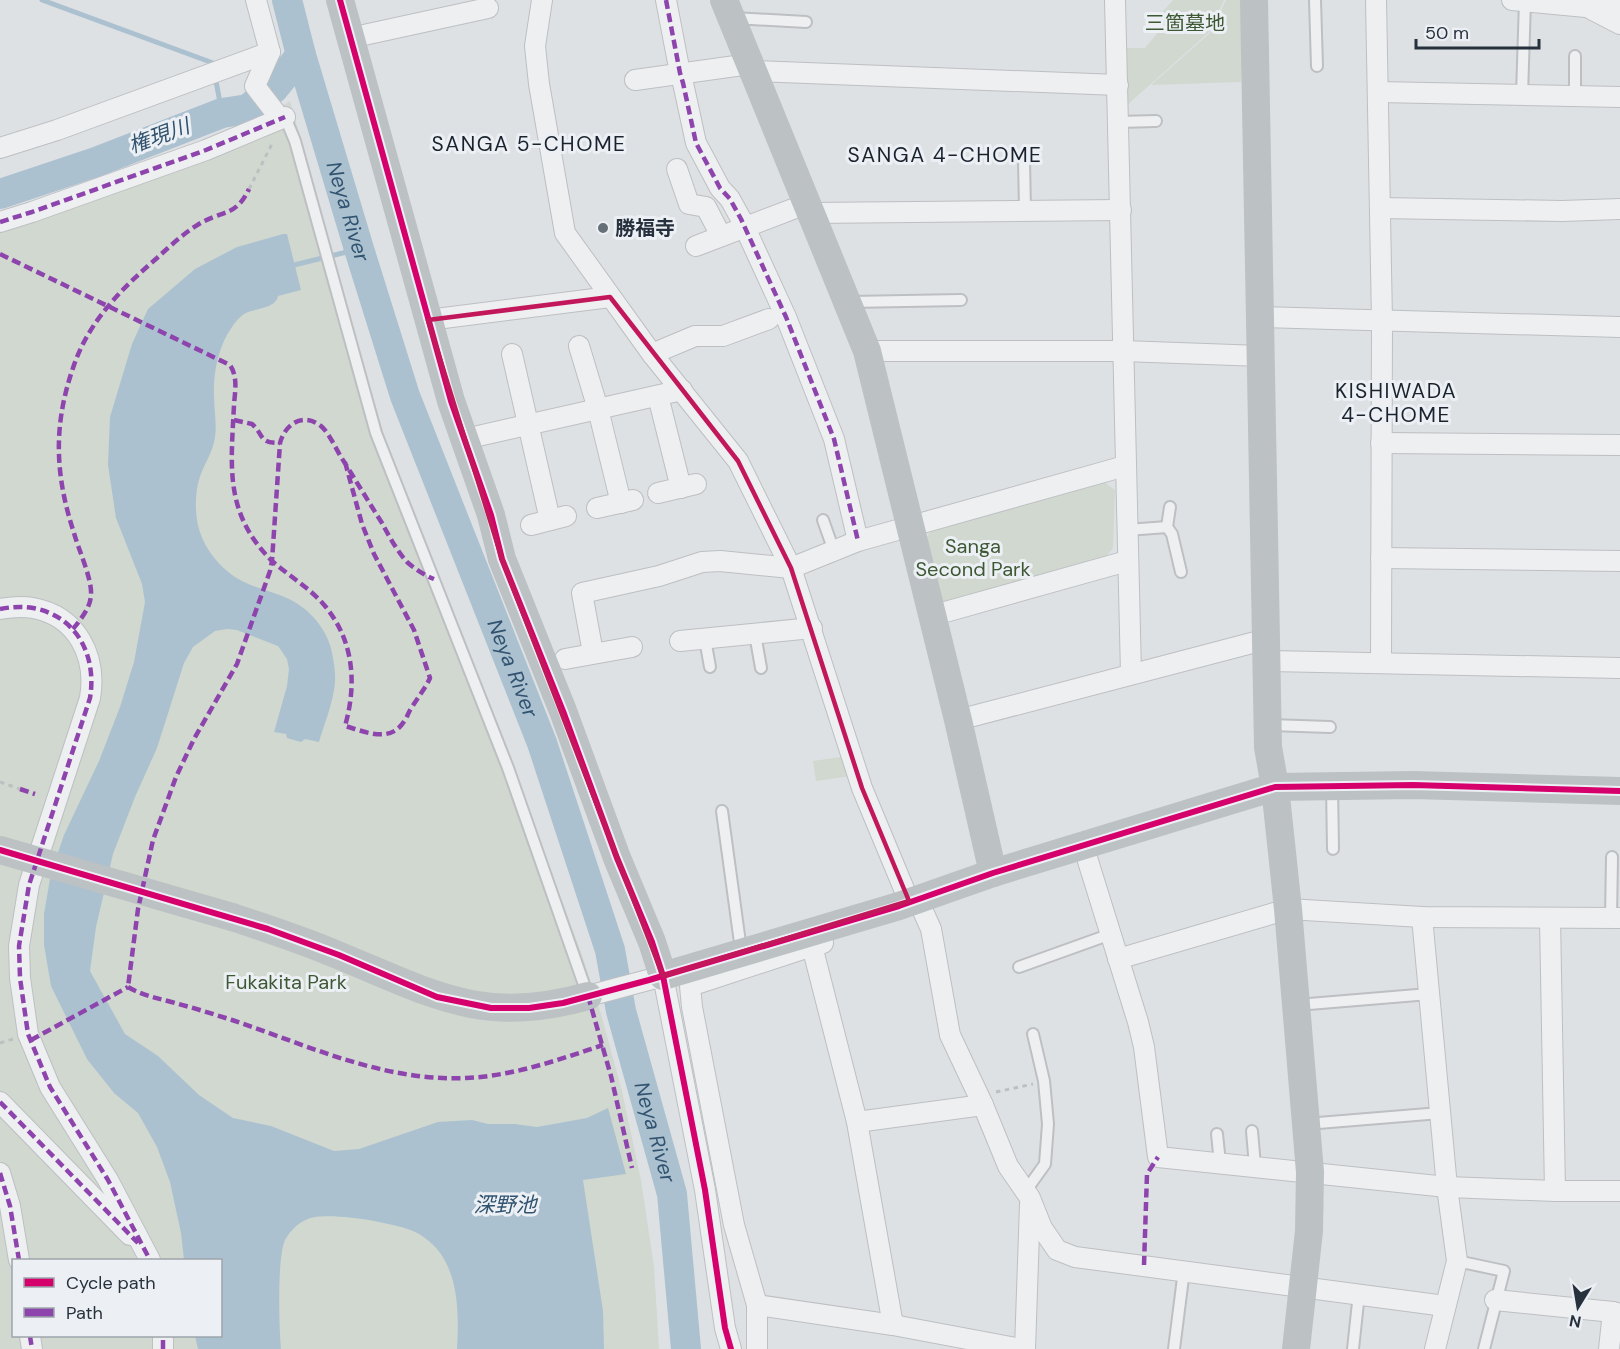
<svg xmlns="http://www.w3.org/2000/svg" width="1620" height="1349" font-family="'DM Sans','Noto Sans JP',sans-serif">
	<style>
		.green { fill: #d0d8cf; fill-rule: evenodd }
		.water { fill: #acc1d0 }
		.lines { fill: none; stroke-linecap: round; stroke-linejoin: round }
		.stream { stroke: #acc1d0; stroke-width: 5 }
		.river { stroke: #acc1d0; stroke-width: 30 }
		.lane-casing { stroke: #bdbfc2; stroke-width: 14 }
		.street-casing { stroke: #bdbfc2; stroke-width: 22 }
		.path { stroke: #bcc0c3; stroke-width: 3; stroke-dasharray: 4.5 4.5; stroke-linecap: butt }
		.lane { stroke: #eeeff1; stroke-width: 10 }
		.street { stroke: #eeeff1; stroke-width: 20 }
		.secondary { stroke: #bcc1c4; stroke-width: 28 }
		.secondary-bridge { stroke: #bcc1c4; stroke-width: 28 }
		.quiet { stroke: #8e44ad; stroke-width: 4.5; stroke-dasharray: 9 4.5; stroke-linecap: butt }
		.cycleway-casing { stroke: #ecf0f4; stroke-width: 10 }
		.cycleway { stroke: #d6006c; stroke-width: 6 }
		.marked { fill: none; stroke: #c2185b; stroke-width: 4.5; stroke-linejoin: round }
		.poi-dot { fill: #666f77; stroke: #ecf0f4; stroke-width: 2 }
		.labels { text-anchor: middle; stroke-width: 6; stroke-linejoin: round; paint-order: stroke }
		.park-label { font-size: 20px; fill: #3e5834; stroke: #ecf0f4 }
		.poi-label { font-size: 20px; font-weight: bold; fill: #26313d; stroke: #ecf0f4; text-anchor: start }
		.water-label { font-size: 21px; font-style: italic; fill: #315370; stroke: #ecf0f4 }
		.neighbourhood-label { font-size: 21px; letter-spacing: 1.5px; fill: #19222d; stroke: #ecf0f4 }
	</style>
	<rect width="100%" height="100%" fill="#dee1e4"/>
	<!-- green -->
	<g class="green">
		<path d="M1173,0H1224L1209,32L1126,106V48H1145L1160,30V15Z"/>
		<path d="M1226,0H1245L1241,82L1151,85L1210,33Z"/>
		<path d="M290,101L351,322L391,459L495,720L582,955L601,1014L622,1091L641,1180L654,1267L659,1349H0V217L251,126ZM14,1260H220V1336H14Z"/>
		<path d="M1104,482L1115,490L1113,548L1105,558L948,605L935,598L925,542L931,529Z"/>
		<path d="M848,756L851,776L816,781L813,761Z"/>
	</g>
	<!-- water -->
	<path class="water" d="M283,234H287L301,290L278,296C276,309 254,308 244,314C240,317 235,322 232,327C218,347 213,373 214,396C214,410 217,424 215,437C213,453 203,465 199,480C195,493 195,512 198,525C203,548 221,570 242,581C257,589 274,592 289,599C312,610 330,633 333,658C335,669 336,679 334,690C331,708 324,725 319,742L305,739L301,742L287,738L286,734L274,732L287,686L289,669L287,659L278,646L237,630L227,629L215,631L193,647L184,663L157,748L135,797L113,854L96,927L90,971L125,1034L158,1056L199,1095L233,1118L271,1126L334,1151L359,1149L438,1122L472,1120L488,1124H515L537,1127L587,1118L608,1108L626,1174L583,1180L603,1311L604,1349H457C459,1316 459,1275 437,1249C432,1243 422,1235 415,1232C396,1223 327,1211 308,1219C299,1222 290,1231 285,1240C277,1257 279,1328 281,1349H198L195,1336H220V1260H184L181,1233L170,1182L157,1147L138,1113L114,1093L87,1059L51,986L44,945V914L51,873L64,835L99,761L120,707L134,662L145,602L142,584L116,518L108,465L110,417L132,344L148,309L195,269L237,247Z"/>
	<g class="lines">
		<!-- stream -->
		<g class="stream">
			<path d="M42,0L213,63L214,67"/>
			<path d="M215,76L222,113"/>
			<path d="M290,266L359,249"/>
		</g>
		<!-- river -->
		<g class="river">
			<path id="s1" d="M287,0L301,55L359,249L405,396L542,743L610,950L621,1011L672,1194L686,1349"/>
			<path d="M0,194L96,162L222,113L248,109L274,88L301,55"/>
		</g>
		<!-- lane casing -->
		<g class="lane-casing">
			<g id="lane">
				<path d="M1315,0L1317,66"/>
				<path d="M734,18L806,22"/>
				<path d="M1522,95L1525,1"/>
				<path d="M1575,96V56"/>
				<path d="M281,115L285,117L295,141L376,433L508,768L588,996"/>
				<path d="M1119,122L1156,121"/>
				<path d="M1024,159L1025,211"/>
				<path d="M850,302L961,300"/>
				<path d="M823,520L834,551"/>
				<path d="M1167,527L1170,507"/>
				<path d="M1127,530L1167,527L1172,534L1181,572"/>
				<path d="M755,634L761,668"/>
				<path d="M705,639L710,667"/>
				<path d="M1268,725L1330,727"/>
				<path d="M1332,786L1333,849"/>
				<path d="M722,811L741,950"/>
				<path d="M1611,918L1612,857"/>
				<path d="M1019,967L1111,934"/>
				<path d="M1297,1005L1429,994"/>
				<path d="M1306,1124L1440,1113"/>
				<path d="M1252,1131L1255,1166"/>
				<path d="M1217,1134L1220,1163"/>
				<path d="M1025,1192L1045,1164L1048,1124L1044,1081L1033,1034"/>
				<path d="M1457,1261L1504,1271L1484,1349"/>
				<path d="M1174,1349L1184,1270"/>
				<path d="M1353,1349L1359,1293"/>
			</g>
		</g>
		<!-- street casing -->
		<g class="street-casing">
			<g id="street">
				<path d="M256,0L270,52L255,86L275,112"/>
				<path d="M542,0L535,46L539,84L565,233L652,354L738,461L791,568L862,788L909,901"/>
				<path d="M666,0L680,73L683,83L696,143L720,188L730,199L741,219L786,317L834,439L858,541"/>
				<path d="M1115,0L1131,674"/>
				<path d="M1376,0L1382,321L1381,662"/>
				<path d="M1512,0L1586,7H1620"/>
				<path d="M1591,9L1620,24"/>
				<path d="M350,38L488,8"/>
				<path d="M753,71L1118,85"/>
				<path d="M635,80L750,64"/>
				<path d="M1378,92L1620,97"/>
				<path d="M0,148L57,130L270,52"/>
				<path d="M677,169L689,204L706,207L721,236"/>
				<path d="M1380,208L1562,211L1620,209"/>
				<path d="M810,213L1121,210"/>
				<path d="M0,222L32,212L206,150L285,117"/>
				<path d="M696,246L806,204"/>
				<path d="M1261,317L1620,327"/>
				<path d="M428,320L610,297"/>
				<path d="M579,346L598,409L621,503"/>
				<path d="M867,351H1123L1261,356"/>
				<path d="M512,354L550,520"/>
				<path d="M652,354L695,336H723L769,319"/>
				<path d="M658,396L681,488"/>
				<path d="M465,439L682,390"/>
				<path d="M1381,443L1620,445"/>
				<path d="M658,493L696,484"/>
				<path d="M597,508L633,500"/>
				<path d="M531,525L566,516"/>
				<path d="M1381,558L1620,561"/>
				<path d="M0,609C11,607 22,606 33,608C77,616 97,656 90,698L29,885L19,946L20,978L28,1034L50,1087L108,1180L150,1260"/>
				<path d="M931,616L1127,561"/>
				<path d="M680,641L812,628"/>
				<path d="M593,653L582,593L659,576L702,562L720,561L791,568L858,541L1125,466"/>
				<path d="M565,659L632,647"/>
				<path d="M1266,661L1620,668"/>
				<path d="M958,720L1267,639"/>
				<path d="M1083,845L1138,1022L1144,1047L1158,1157L1447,1187L1555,1191H1620"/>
				<path d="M917,898L931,929L950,1035L983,1105L1008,1166L1030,1198L1042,1228L1057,1250L1075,1257L1445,1306"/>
				<path d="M1422,917L1447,1187L1457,1261L1435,1349"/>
				<path d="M1550,918L1555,1191"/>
				<path d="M823,943L812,946L857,1122L893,1325"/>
				<path d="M1118,959L1288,909L1422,917L1620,918"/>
				<path d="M588,996L663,976L705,1190L725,1328L731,1349"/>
				<path d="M0,1102L130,1235"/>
				<path d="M857,1122L983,1105"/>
				<path d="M0,1173L10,1206L19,1260"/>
				<path d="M1495,1300L1613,1312"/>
				<path d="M757,1305L893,1325L1021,1349"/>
				<path d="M30,1336L32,1349"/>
				<path d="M163,1349V1336"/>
				<path d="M757,1349V1305L734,1225L692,1007L690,986L812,946"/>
				<path d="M1025,1349L1030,1204"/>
				<path d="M1609,1349L1613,1312L1620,1314"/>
			</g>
		</g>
		<!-- path -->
		<g class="path">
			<path d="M249,189L273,142"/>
			<path d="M0,782L20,789"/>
			<path d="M0,1043L13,1039"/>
			<path d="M996,1092L1033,1084"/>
		</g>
		<!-- lane -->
		<use href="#lane" class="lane"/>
		<!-- street -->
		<use href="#street" class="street"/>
		<!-- secondary -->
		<g class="secondary">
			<path d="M340,0L451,401L491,515L502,559L563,711L617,858L652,942L663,976L899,906L993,873L1275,787L1413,785L1620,791"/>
			<path d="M724,0L867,351L958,720L993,873"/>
			<path d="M1254,0L1268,747L1275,787L1288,909L1310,1172L1309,1231L1296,1349"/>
			<path d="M232,917C269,929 305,941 340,956C433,994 484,1026 588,996"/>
		</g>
		<!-- secondary-bridge -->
		<path class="secondary-bridge" d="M0,850L232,917"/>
		<!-- quiet -->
		<g class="quiet">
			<path d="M666,0L680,73L683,83L696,143L720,188L730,199L741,219L786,317L834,439L858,541"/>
			<path d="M0,222L32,212L206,150L285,117"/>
			<path d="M0,254L230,365C238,377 235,391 234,405C231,467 224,513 272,561L270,571L237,664L194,739L176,777L153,840L138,909L128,987"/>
			<path d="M234,420L252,424C265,436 258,443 280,443"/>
			<path d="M345,462L362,524L374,554L414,630L430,678C425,689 418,697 412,707C409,711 408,715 405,720C391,744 366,732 345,726C357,684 354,641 325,606C310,588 289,576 272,561L280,443C285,424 303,412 321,426C329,433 335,447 341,457C355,479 368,501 382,523C389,536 397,551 407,562C415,569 424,575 434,579"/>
			<path d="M0,609C11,607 22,606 33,608C77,616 97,656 90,698L29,885L19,946L20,978L28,1034L50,1087L108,1180L150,1260"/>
			<path d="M73,629C81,619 91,607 91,594C92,579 78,548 74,533C55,475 53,426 73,368C88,322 121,289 157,258C170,246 184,233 199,224C222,210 236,217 249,189"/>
			<path d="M20,789L35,794"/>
			<path d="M128,987C143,996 158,998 175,1003C194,1008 213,1014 232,1020C307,1045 384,1082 466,1078C513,1076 558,1060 603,1045"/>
			<path d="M588,996L611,1076L632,1168"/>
			<path d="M31,1040L128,987"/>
			<path d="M0,1102L138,1243"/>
			<path d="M0,1173L10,1206L19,1260"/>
			<path d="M1144,1265L1147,1174L1158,1157"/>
			<path d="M30,1336L32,1349"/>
			<path d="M163,1349V1336"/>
		</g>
		<!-- cycleway casing -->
		<g class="cycleway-casing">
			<g id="cycleway">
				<path d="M340,0L451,401L491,515L502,559L563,711L617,858L652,942L663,976L705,1190L725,1328L731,1349"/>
				<path d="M0,850L268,929L339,955L437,997L491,1008H529L563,1003L649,980L899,906L993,873L1275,787L1413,785L1620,791"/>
			</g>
		</g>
		<!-- cycleway -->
		<use href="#cycleway" class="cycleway"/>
	</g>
	<!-- marked area -->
	<path class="marked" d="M610,297L738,461L791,568L862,788L909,901L663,976L502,559L428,320Z"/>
	<!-- markers -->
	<circle class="poi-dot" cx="603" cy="228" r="6"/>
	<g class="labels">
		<!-- park labels -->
		<g class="park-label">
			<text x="1185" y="30">三箇墓地</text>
			<text x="973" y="553">Sanga<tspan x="973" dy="23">Second Park</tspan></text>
			<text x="286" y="989">Fukakita Park</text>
		</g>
		<!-- poi labels -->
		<g class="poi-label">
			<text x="615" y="235">勝福寺</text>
		</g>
		<!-- water labels -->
		<g class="water-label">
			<text transform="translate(159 136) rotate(-20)" y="7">権現川</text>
			<text dy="7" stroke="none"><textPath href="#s1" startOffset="220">Neya River</textPath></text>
			<text dy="7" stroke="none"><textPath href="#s1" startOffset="706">Neya River</textPath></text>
			<text dy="7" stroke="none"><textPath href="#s1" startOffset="1192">Neya River</textPath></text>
			<text x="505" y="1212">深野池</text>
		</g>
		<!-- neighbourhood labels -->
		<g class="neighbourhood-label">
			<text x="529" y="151">SANGA 5-CHOME</text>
			<text x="945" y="162">SANGA 4-CHOME</text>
			<text x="1396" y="398">KISHIWADA<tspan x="1396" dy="24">4-CHOME</tspan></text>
		</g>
	</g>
	<!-- legend -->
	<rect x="12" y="1259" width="210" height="78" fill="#ecf0f4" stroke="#9da4ab" stroke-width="1.5"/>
	<rect x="24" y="1278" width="30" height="9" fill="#d6006c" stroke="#9da4ab" stroke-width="1.5"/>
	<text x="66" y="1289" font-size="18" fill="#26313d">Cycle path</text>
	<rect x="24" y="1308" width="30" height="9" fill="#8e44ad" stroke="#9da4ab" stroke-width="1.5"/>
	<text x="66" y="1319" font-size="18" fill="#26313d">Path</text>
	<!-- north arrow -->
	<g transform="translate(1578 1307) rotate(191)" stroke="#ecf0f4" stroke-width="4.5" paint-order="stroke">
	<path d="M0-4.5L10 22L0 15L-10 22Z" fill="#26313d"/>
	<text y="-9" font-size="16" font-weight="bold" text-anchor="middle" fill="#26313d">N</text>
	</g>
	<!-- scale -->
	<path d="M1416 39v9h123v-9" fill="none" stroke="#26313d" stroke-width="3"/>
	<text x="1425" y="39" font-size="18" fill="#26313d" stroke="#ecf0f4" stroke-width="4.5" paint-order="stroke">50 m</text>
</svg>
